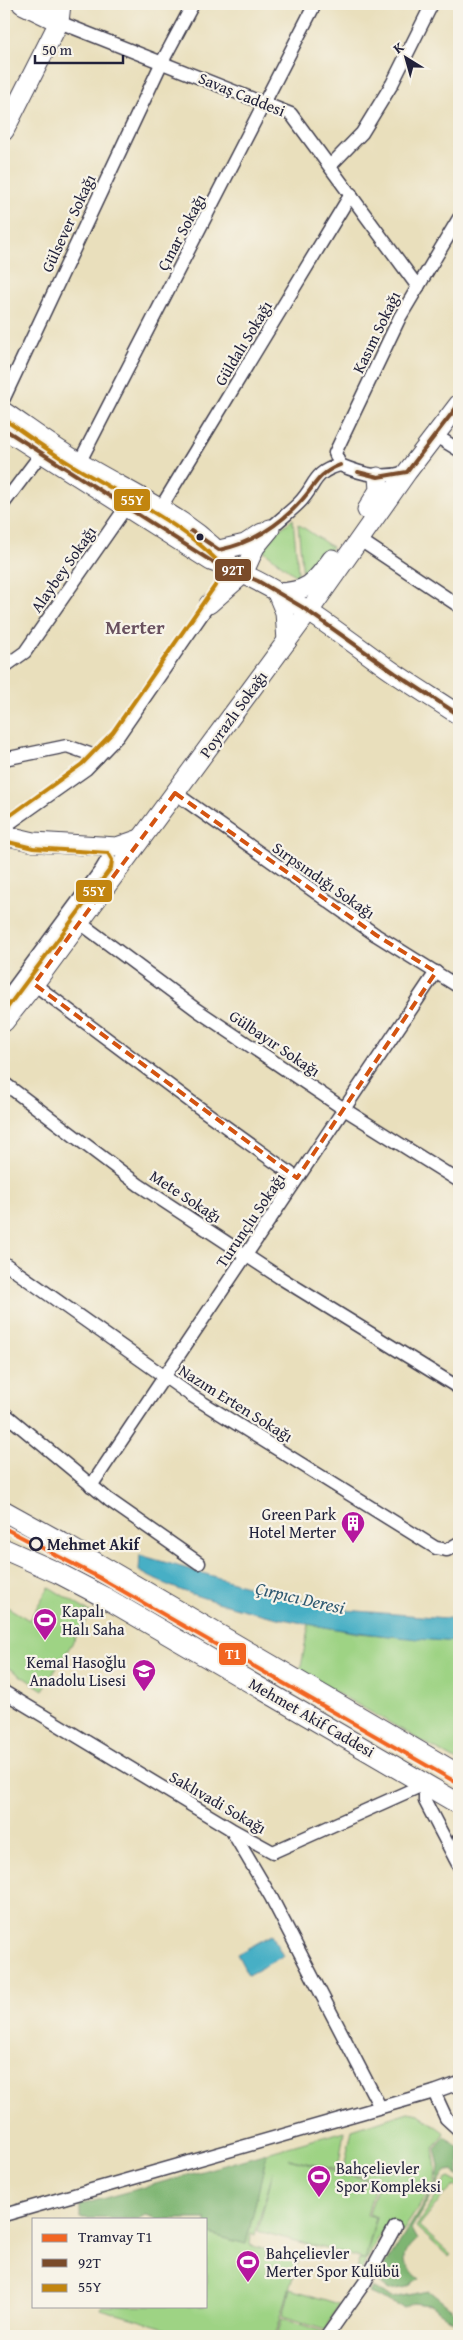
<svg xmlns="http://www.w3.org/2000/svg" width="463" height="2340" font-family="'Gentium Book Plus',serif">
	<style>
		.green { fill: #9ed384; stroke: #607a60 }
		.forest { fill: #7eb572; stroke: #506c56 }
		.water { fill: #46afc5; stroke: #346880 }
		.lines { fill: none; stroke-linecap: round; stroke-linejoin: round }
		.street-casing { stroke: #403e4e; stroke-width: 15 }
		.secondary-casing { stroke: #403e4e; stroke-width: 21 }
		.primary-casing { stroke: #403e4e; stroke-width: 22 }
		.street { stroke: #fff; stroke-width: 12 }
		.secondary { stroke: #fff; stroke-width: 19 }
		.primary { stroke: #fff; stroke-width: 20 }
		.bus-1-casing { stroke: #f7f3e8; stroke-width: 8 }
		.bus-2-casing { stroke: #f7f3e8; stroke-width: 8 }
		.bus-1 { stroke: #7a4b2a; stroke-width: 4 }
		.bus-2 { stroke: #c2850f; stroke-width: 4 }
		.tram-1-casing { stroke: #f7f3e8; stroke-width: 8 }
		.tram-1 { stroke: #f26522; stroke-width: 4 }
		.marked { fill: none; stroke: #d45411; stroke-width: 4; stroke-dasharray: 10 6; stroke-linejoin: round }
		.bus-dot { fill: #22223b; stroke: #f7f3e8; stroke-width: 2 }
		.stop-dot { fill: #f7f3e8; stroke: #22223b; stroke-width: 2.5 }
		.labels { text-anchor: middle; stroke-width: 4.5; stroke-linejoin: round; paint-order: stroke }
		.street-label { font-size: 16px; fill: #22223b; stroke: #f7f3e8 }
		.poi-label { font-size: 16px; fill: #22223b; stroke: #f7f3e8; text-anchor: start }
		.stop-label { font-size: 16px; font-weight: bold; fill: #22223b; stroke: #f7f3e8; text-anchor: start }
		.water-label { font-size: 18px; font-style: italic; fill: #305a72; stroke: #f7f3e8 }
		.quarter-label { font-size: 19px; font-weight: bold; fill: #69515f; stroke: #f7f3e8 }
		.line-badge { stroke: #f7f3e8; stroke-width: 2 }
		.badge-label { font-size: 14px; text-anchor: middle; font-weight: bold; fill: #fff }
	</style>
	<rect width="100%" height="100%" fill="#f7f3e8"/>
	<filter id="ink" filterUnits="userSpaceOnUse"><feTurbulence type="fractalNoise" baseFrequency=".02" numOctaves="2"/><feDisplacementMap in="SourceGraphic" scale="10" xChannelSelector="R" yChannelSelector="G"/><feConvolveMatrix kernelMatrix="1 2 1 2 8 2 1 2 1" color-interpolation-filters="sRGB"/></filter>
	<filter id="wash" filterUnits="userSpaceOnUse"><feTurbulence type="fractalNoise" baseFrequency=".0096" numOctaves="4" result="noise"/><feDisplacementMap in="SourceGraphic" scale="20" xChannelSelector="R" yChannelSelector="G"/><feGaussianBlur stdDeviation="1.12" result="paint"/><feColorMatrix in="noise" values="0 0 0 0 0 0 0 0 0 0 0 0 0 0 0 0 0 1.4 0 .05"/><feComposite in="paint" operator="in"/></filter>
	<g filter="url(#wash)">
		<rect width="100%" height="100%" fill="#e9dfbc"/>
		<!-- green -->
		<g class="green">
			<path d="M293,519L298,572L296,576L263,550L279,530Z"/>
			<path d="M298,524L332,547L314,570L303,576Z"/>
			<path d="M49,1587L91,1613L43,1690L4,1665V1605L29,1620Z"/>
			<path d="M309,1624L358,1633L459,1642V1762L300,1672Z"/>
			<path d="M408,2112L419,2114L445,2133L433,2149L436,2168L435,2182L403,2231L387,2222L359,2274L355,2271L359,2259H364L258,2231L273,2171L255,2235L251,2234L250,2245L298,2260L275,2336H192L100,2309L101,2306H206V2233L246,2244L267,2153L344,2131L338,2170L288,2159L376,2182L367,2215L376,2217L365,2260L377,2217L369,2214L379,2181L343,2172L352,2130Z"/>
			<path d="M450,2178L459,2183V2189L455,2185L446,2194L445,2193L419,2226L451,2255L449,2257L416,2227L446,2180Z"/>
			<path d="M290,2289L339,2304L325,2330L283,2316Z"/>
			<path d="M282,2318L324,2332L320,2336H277Z"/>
		</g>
		<!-- forest -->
		<g class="forest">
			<path d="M445,2136L459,2148V2176L454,2170L447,2171L443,2175L411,2229L417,2240C399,2256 402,2265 420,2279L407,2287L389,2290L376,2281L437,2182L439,2166L435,2149Z"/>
			<path d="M267,2153L246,2244L206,2233V2219H159L146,2215L139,2219L80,2218V2205Z"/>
			<path d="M372,2287L392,2298L429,2291L459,2315V2325L430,2305L412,2303L404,2308L369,2293Z"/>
		</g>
		<!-- water -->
		<g class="water">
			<path d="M140,1555L281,1596L345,1610L459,1619V1642C378,1637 298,1626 220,1603C191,1594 165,1586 139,1571Z"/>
			<path d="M272,1935L283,1956L248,1975L237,1954Z"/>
		</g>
	</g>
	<g filter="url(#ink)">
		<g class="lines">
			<!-- street casing -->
			<g class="street-casing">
				<g id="street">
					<path d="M59,22L291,114L418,287"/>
					<path d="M330,166L362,133L392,84L432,4"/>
					<path d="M4,398L162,62L193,4"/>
					<path d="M436,436L459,450"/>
					<path d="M76,469L315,4"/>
					<path d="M407,472C382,479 364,475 340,465L335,453L400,317L459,218"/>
					<path d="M4,503L41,454"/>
					<path d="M160,509L351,194"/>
					<path d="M270,529C279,520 290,512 299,503C317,485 311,473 340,465"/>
					<path d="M360,540L459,606"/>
					<path d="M4,667L25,652L126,507"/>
					<path d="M4,759L67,746L98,757"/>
					<path d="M175,793L376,935L459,987"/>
					<path d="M4,827L86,769L118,736L209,604"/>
					<path d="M79,922L197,1010L344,1109L459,1181"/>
					<path d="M34,984L190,1101L297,1178"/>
					<path d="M4,1001L101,870L107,860L111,847"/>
					<path d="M4,1083L139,1185L279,1277L459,1388"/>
					<path d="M4,1263L192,1396L436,1548L447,1550L459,1543"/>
					<path d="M4,1413L109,1500L199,1563"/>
					<path d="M91,1486L436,972"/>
					<path d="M4,1692L231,1829L273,1852L425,1784V1801L459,1866"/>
					<path d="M232,1831L271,1897L380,2107"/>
					<path d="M455,1858L459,1839"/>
					<path d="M434,2092L446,2118L459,2130"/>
					<path d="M4,2215L434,2092L459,2083"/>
					<path d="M327,2336L365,2282L395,2227"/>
				</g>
			</g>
			<!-- secondary casing -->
			<g class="secondary-casing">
				<g id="secondary">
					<path d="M22,4L59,22"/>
					<path d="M4,131L59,22L61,4"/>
					<path d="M4,412C29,429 54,448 80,463C133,495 196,521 234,569"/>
					<path d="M4,429L211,561C276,583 331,627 386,667C410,684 435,699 459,715"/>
					<path d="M367,510L379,490L378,477"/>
					<path d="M219,550L245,544L262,533"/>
					<path d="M209,604L243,574L255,547L270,529"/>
					<path d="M287,641L285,612L277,593C307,592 314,584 332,559"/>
					<path d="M4,835L34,842L117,847L140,839"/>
					<path d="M4,1022L34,984L309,611L407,472L459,404"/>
				</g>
			</g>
			<!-- primary casing -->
			<g class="primary-casing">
				<g id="primary">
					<path d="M4,1511L62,1543L459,1775"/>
					<path d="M4,1549L58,1573L104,1597L459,1804"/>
				</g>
			</g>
			<!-- street -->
			<use href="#street" class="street"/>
			<!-- secondary -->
			<use href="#secondary" class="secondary"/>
			<!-- primary -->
			<use href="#primary" class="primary"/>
			<!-- bus-1 casing -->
			<g class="bus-1-casing">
				<g id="bus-1">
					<path d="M4,429L211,561L258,581L302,607L395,673L459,715"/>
					<path d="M358,472L378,477L407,472L459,404"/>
					<path d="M191,531L219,550C250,544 280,525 301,501C316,485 317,474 340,465"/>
				</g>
			</g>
			<!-- bus-2 casing -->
			<g class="bus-2-casing">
				<g id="bus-2">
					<path d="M4,419C31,438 58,458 87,474C136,503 188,527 226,570L113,732L82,764L4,820"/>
					<path d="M4,841L33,848L108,853L112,860L111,868L4,1012"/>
				</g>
			</g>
			<!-- bus-1 -->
			<use href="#bus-1" class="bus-1"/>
			<!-- bus-2 -->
			<use href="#bus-2" class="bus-2"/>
			<!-- tram-1 casing -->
			<g class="tram-1-casing">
				<path id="tram-1" d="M4,1528L100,1578L459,1784"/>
			</g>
			<!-- tram-1 -->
			<use href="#tram-1" class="tram-1"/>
		</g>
	</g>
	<!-- marked area -->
	<path class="marked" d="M175,793L376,935L436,972L297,1178L34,984Z"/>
	<!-- icons -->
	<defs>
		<g id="building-pin" transform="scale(1.25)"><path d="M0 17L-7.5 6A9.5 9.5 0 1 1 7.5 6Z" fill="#b5179e" stroke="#f7f3e8"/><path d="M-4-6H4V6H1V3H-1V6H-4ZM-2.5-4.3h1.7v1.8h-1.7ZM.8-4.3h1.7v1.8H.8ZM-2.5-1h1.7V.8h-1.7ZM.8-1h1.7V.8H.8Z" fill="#fff"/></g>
		<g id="stadium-pin" transform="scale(1.25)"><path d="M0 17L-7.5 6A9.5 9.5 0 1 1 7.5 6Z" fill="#b5179e" stroke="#f7f3e8"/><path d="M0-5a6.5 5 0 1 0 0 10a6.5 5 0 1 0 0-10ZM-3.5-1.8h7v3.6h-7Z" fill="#fff"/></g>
		<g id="school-pin" transform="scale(1.25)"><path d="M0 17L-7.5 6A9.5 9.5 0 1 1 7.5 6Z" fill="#b5179e" stroke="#f7f3e8"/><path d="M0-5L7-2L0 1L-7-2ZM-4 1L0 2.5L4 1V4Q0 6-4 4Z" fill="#fff"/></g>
	</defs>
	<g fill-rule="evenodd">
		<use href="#building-pin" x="353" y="1523"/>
		<use href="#stadium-pin" x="45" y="1620"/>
		<use href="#school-pin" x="144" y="1671"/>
		<use href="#stadium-pin" x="319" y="2177"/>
		<use href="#stadium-pin" x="248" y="2262"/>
	</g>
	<!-- markers -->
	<circle class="bus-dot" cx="200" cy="537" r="4.5"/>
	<circle class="stop-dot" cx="36" cy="1544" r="6"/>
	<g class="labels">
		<!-- street labels -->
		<g class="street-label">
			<text transform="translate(242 94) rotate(22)" y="6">Savaş Caddesi</text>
			<text transform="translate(68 223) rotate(-65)" y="6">Gülsever Sokağı</text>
			<text transform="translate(181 232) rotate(-62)" y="6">Çınar Sokağı</text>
			<text transform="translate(376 332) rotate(-64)" y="6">Kasım Sokağı</text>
			<text transform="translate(243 343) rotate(-59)" y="6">Güldalı Sokağı</text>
			<text transform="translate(63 569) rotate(-55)" y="6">Alaybey Sokağı</text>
			<text transform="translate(233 714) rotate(-54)" y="6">Poyrazlı Sokağı</text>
			<text transform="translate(324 880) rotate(35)" y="6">Sırpsındığı Sokağı</text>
			<text transform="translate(275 1043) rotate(34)" y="6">Gülbayır Sokağı</text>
			<text transform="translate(186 1196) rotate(33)" y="6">Mete Sokağı</text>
			<text transform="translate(250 1220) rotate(-56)" y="6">Turunçlu Sokağı</text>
			<text transform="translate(236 1403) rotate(32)" y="6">Nazım Erten Sokağı</text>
			<text transform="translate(312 1717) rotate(30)" y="6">Mehmet Akif Caddesi</text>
			<text transform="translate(218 1802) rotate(30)" y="6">Saklıvadi Sokağı</text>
		</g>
		<!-- poi labels -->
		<g class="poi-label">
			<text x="336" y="1520" text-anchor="end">Green Park<tspan x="336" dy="18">Hotel Merter</tspan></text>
			<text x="62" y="1617">Kapalı<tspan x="62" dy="18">Halı Saha</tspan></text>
			<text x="126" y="1668" text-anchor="end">Kemal Hasoğlu<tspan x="126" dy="18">Anadolu Lisesi</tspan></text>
			<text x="336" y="2174">Bahçelievler<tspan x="336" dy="18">Spor Kompleksi</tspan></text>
			<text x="266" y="2259">Bahçelievler<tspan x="266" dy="18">Merter Spor Kulübü</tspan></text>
		</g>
		<!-- stop labels -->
		<g class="stop-label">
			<text x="47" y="1550">Mehmet Akif</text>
		</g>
		<!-- water labels -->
		<g class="water-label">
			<text transform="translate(300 1598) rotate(13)" y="6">Çırpıcı Deresi</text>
		</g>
		<!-- quarter labels -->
		<g class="quarter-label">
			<text x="135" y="634">Merter</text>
		</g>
	</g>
	<g class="line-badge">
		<rect x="113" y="488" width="38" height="24" rx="5" fill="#c2850f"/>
		<rect x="214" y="558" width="38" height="24" rx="5" fill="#7a4b2a"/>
		<rect x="75" y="879" width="38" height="24" rx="5" fill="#c2850f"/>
		<rect x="218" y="1642" width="29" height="24" rx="5" fill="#f26522"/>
	</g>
	<g class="badge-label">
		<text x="132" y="505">55Y</text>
		<text x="233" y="575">92T</text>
		<text x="94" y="896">55Y</text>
		<text x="233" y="1659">T1</text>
	</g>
	<!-- margin -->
	<rect width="463" height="2340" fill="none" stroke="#f7f3e8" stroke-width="20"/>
	<!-- legend -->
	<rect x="32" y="2218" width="175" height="90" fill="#f7f3e8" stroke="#a29fa3"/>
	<rect x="42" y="2234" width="25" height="8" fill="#f26522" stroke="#a29fa3"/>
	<text x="78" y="2242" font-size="15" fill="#22223b">Tramvay T1</text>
	<rect x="42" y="2259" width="25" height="8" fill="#7a4b2a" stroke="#a29fa3"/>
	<text x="78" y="2268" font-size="15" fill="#22223b">92T</text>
	<rect x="42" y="2284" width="25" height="8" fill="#c2850f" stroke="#a29fa3"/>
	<text x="78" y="2292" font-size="15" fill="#22223b">55Y</text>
	<!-- north arrow -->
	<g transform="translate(406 58) rotate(323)" stroke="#f7f3e8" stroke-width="4" paint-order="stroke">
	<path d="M0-4L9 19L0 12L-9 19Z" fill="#22223b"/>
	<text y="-8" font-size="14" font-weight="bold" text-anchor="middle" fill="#22223b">K</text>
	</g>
	<!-- scale -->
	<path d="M35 55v8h88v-8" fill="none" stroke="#22223b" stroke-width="2.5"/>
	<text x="42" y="55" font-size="15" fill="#22223b" stroke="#f7f3e8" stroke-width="4" paint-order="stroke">50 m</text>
</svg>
